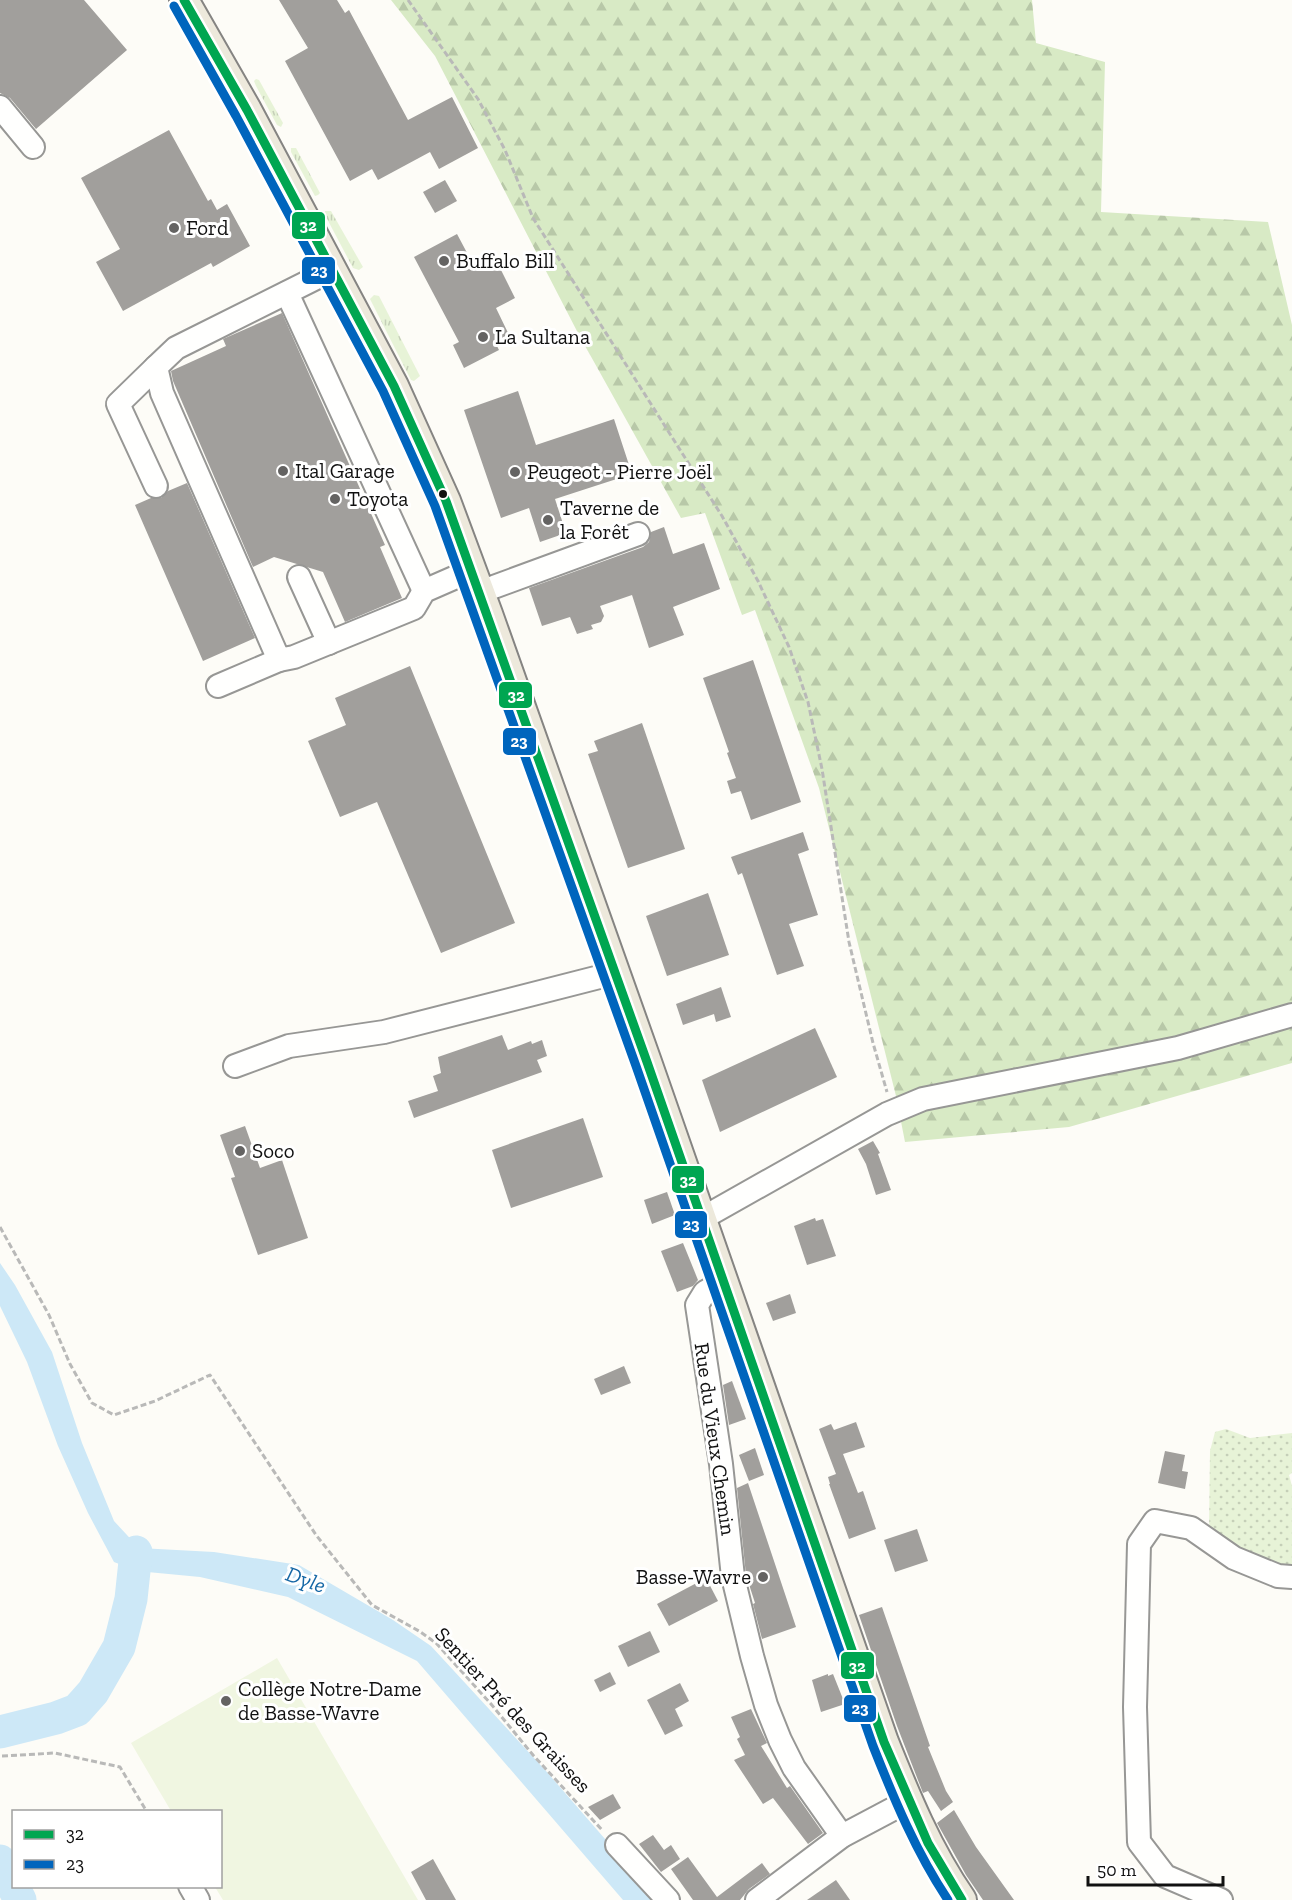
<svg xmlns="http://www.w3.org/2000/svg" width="1292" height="1900" font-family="'Zilla Slab',serif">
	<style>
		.grass { fill: url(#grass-tufts) }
		.forest { fill: url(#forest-firs) }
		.garden { fill: url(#garden-dots) }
		.pitch { fill: #f0f6e1 }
		.water { fill: #cde8f7 }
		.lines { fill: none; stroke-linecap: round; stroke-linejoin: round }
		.river { stroke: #cde8f7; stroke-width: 33 }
		.building { fill: #a19f9c }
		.minor-casing { stroke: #979795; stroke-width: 26 }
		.major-casing { stroke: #858482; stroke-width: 32 }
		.path { stroke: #b9b9b8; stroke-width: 3; stroke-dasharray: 6 3; stroke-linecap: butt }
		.minor { stroke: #fffffe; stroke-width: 22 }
		.major { stroke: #ede9dc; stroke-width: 28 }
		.bus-1-casing { stroke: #fff; stroke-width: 14 }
		.bus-2-casing { stroke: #fff; stroke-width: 14 }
		.bus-1 { stroke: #00a651; stroke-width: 9 }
		.bus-2 { stroke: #0065bd; stroke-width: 9 }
		.poi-dot { fill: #646362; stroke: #fff; stroke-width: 2 }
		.bus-dot { fill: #111; stroke: #fff; stroke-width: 2 }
		.labels { text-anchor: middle; stroke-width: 6; stroke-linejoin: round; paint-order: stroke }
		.poi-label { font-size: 21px; fill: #111; stroke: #fff; text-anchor: start }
		.street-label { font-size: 21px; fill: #111; stroke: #fff }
		.water-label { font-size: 22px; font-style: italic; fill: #1768a6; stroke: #fff }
		.line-badge { stroke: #fff; stroke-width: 2 }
		.badge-label { font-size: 16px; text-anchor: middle; font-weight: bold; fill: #fff }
	</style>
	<defs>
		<pattern id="grass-tufts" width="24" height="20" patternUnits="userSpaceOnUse" patternTransform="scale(1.5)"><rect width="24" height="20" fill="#e7f3d7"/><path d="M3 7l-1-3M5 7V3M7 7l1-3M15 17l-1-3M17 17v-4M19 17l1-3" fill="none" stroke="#c5cfb8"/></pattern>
		<pattern id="forest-firs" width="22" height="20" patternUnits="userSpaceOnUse" patternTransform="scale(1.5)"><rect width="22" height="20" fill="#d8eac5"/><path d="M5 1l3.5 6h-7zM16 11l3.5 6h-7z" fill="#b8c8a8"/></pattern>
		<pattern id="garden-dots" width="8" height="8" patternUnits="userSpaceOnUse" patternTransform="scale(1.5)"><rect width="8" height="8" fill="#e7f3d7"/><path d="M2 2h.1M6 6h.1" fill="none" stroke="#c5cfb8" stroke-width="1.8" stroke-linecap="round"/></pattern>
	</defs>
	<rect width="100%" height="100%" fill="#fdfcf7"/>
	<!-- grass -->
	<g class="grass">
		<path d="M256,79L259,80L283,123L281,127L277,125L256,86L254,81Z"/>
		<path d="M291,148H296L320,193L318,195L315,196L291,152Z"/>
		<path d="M325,211H331L363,267L359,270L353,268L325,215Z"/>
		<path d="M374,295L379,296L420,376L414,381L411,380L370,299Z"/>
	</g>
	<!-- forest -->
	<path class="forest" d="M391,0H1032L1036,43L1105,62L1101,212L1268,222L1292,325V1063L1069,1127L905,1142L896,1096L819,788L755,610L742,615L705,513L681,518L579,335L435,56Z"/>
	<!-- garden -->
	<path class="garden" d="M1226,1429L1250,1438L1292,1433V1473L1289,1475L1292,1486V1572H1286L1209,1533L1210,1451L1215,1432Z"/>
	<!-- pitch -->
	<path class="pitch" d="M277,1658L418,1900H223L215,1887L220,1886V1812L171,1811L131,1743Z"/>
	<!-- water -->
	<path class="water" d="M0,1263L15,1285L52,1352L82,1443L114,1521L139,1548L214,1552L299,1565L393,1620L431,1646L546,1771L658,1900H623L417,1661L288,1597L200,1577L137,1571L114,1562L88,1513L58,1446L27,1362L0,1306Z"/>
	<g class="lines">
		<!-- river -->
		<g class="river">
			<path d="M0,1732L56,1718L77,1710L93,1692L119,1647L131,1599L136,1552"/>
			<path d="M0,1861L20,1900"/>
		</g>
	</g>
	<!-- building -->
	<g class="building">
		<path d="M0,0H84L127,50L36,129L10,98L0,93Z"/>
		<path d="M279,0H337L345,13L349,10L408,120L452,97L478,148L439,169L430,152L378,180L372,169L350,181L285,61L308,48Z"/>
		<path d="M169,130L208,201L211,199L217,210L227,204L250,246L213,267L211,263L123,311L96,262L120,249L81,178Z"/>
		<path d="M445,180L457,201L435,213L423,192Z"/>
		<path d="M457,234L473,264L489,255L492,259L495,258L515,298L496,308L510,337L496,344L499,350L464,368L453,345L459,342L414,257Z"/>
		<path d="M282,313L385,545L380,547L402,598L345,622L323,572L274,557L253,567L173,381L171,371L226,346L223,339Z"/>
		<path d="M518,391L536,445L614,419L632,474L555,499L566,533L540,542L529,508L501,518L464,410Z"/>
		<path d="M187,483L255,638L203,661L135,505L151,498H161L168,491Z"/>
		<path d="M664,527L673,554L704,543L720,589L673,607L684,635L649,648L632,595L600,606L604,616L601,622L591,625L593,629L577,634L570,617L542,626L529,588L643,547L649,542L651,532Z"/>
		<path d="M753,660L801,802L751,820L741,791L731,794L727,781L736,778L727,753L729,752L703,678Z"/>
		<path d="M410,666L515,923L441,953L377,802L340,817L308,741L346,725L335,698Z"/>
		<path d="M642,723L685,849L628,868L588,754L598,751L594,741Z"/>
		<path d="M803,832L809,850L798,854L818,915L789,924L804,966L777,975L742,873L738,875L731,857Z"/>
		<path d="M708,893L729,955L667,976L646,916Z"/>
		<path d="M721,987L731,1017L716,1022L714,1014L683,1025L676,1004Z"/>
		<path d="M815,1028L837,1077L720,1132L702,1080Z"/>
		<path d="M502,1035L508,1050L531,1041L532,1044L542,1040L547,1056L537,1060L542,1072L414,1118L408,1101L438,1091L433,1076L441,1073L438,1057Z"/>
		<path d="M583,1118L603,1177L511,1208L492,1150Z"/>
		<path d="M245,1126L260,1168L282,1160L308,1238L258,1255L231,1178L235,1177L220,1135Z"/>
		<path d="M873,1141L880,1153L878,1154L891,1190L876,1195L866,1164L858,1149Z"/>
		<path d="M667,1192L675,1215L652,1224L644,1200Z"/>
		<path d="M815,1218L816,1221L823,1219L836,1256L807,1265L794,1226Z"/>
		<path d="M683,1243L698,1280L693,1286L677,1292L661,1251Z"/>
		<path d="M790,1294L796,1313L773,1321L766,1303Z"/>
		<path d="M624,1366L631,1383L601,1395L594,1379Z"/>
		<path d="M732,1381L746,1419L729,1425L723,1385Z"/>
		<path d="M856,1422L865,1447L843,1454L858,1493L863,1491L876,1529L849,1539L829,1484H830L828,1477L836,1474L819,1429L831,1424L834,1430Z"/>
		<path d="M755,1448L764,1475L749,1481L739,1455Z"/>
		<path d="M1165,1451L1185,1455L1182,1471L1188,1472L1185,1489L1158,1483Z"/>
		<path d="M748,1483L796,1627L762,1639L753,1604L755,1603L746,1575L737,1488Z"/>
		<path d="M917,1529L928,1561L895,1572L884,1540Z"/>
		<path d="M706,1578L718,1601L669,1626L657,1604Z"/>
		<path d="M882,1607L930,1746L928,1747L946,1791L953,1802L941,1811L928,1791L923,1793L897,1726L859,1615Z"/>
		<path d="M650,1631L660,1652L628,1667L618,1646Z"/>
		<path d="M610,1672L616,1684L600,1692L594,1680Z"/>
		<path d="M828,1674V1676L833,1674L845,1704L821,1712L812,1680Z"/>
		<path d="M680,1683L689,1701L675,1709L683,1726L665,1735L647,1700Z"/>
		<path d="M751,1709L767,1743L761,1746L787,1788L790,1786L823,1833L808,1844L773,1798L763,1804L734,1760L745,1755L737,1739L740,1737L731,1717Z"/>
		<path d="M613,1794L621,1808L600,1820L588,1807Z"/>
		<path d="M954,1810L976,1847L1014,1900H983L966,1875L937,1823Z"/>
		<path d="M653,1835L664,1850L671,1845L680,1859L661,1872L639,1844Z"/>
		<path d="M688,1857L717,1897L762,1863L770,1874L749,1889L740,1900H693L671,1869Z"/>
		<path d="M433,1859L456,1900H426L411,1872Z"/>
		<path d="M836,1880L850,1900H807Z"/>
	</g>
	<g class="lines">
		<!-- minor casing -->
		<g class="minor-casing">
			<g id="minor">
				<path d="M0,107L33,147"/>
				<path d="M332,270L176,348L156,367L162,393L279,660L294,657L414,608L424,591L472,570"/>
				<path d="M287,293L424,591"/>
				<path d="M156,367L118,404L156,486"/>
				<path d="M299,577L329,643"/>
				<path d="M480,592L638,534"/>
				<path d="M218,686L279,660"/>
				<path d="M235,1066L289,1046L384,1032L615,973"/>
				<path d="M701,1219L887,1114L923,1099L1178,1048L1292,1015"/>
				<path d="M723,1282L705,1292L697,1305L721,1464L733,1577L752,1656L766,1705L780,1740L794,1768L842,1836"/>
				<path d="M617,1845L668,1900"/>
				<path d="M190,1886L198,1900"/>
				<path d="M757,1900L842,1836L908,1801"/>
				<path d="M1221,1900L1165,1876L1139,1842L1135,1707L1139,1544L1155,1521L1191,1528L1234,1558L1278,1576L1292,1577"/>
			</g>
		</g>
		<!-- major casing -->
		<g class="major-casing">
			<path id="major" d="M184,0L247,110L394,386L446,501L488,614L647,1062L884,1742C906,1797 928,1851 962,1900"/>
		</g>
		<!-- path -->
		<g class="path">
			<path d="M408,0L478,99L505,150L533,218L722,516L758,581L789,647L808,702L822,769L849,942L873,1043L887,1092"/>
			<path d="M0,1227L49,1315L70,1364L92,1403L114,1415L155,1401L210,1375L316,1535L372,1605L419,1631L436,1643L491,1704L533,1755L603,1831"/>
			<path d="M2,1756L55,1753L120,1767L147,1812"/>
		</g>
		<!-- minor -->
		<use href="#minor" class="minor"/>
		<!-- major -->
		<use href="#major" class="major"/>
		<!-- bus-1 casing -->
		<g class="bus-1-casing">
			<path id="bus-1" d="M184,0L247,110L394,386L446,501L647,1062L884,1742L928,1843L962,1900"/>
		</g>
		<!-- bus-2 casing -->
		<g class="bus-2-casing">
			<path id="bus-2" d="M174,6L236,116L383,391L435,506L636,1066L873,1746C894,1799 916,1852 948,1900"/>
		</g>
		<!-- bus-1 -->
		<use href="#bus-1" class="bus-1"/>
		<!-- bus-2 -->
		<use href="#bus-2" class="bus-2"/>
	</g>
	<!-- markers -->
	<g class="poi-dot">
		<circle cx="174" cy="228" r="6"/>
		<circle cx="444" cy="261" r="6"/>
		<circle cx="483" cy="337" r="6"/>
		<circle cx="283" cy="471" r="6"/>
		<circle cx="515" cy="472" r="6"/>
		<circle cx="335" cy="499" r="6"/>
		<circle cx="548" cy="520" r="6"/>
		<circle cx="240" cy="1151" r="6"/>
		<circle cx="763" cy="1577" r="6"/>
		<circle cx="226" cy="1701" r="6"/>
	</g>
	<circle class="bus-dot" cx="443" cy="494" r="5"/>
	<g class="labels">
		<!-- poi labels -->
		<g class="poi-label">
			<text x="186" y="235">Ford</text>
			<text x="456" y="268">Buffalo Bill</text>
			<text x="495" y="344">La Sultana</text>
			<text x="295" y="478">Ital Garage</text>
			<text x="527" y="479">Peugeot - Pierre Joël</text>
			<text x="347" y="506">Toyota</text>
			<text x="560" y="515">Taverne de<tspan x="560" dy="24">la Forêt</tspan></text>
			<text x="252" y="1158">Soco</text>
			<text x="751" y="1584" text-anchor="end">Basse-Wavre</text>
			<text x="238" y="1696">Collège Notre-Dame<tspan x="238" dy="24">de Basse-Wavre</tspan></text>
		</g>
		<!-- street labels -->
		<g class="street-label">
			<text transform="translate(715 1439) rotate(82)" y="7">Rue du Vieux Chemin</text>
			<text transform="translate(513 1710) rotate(47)" y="7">Sentier Pré des Graisses</text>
		</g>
		<!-- water labels -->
		<g class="water-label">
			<text transform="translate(306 1579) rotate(20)" y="8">Dyle</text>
		</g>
	</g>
	<g class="line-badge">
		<rect x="291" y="211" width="35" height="29" rx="6" fill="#00a651"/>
		<rect x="301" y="256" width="35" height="29" rx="6" fill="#0065bd"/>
		<rect x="498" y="681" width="35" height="28" rx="6" fill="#00a651"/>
		<rect x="502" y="727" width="35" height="29" rx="6" fill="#0065bd"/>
		<rect x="671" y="1165" width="34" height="29" rx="6" fill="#00a651"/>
		<rect x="674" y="1210" width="34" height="29" rx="6" fill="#0065bd"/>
		<rect x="840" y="1651" width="35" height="29" rx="6" fill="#00a651"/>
		<rect x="843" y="1694" width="34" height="29" rx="6" fill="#0065bd"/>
	</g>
	<g class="badge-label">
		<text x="308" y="231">32</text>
		<text x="319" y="276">23</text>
		<text x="516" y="701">32</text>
		<text x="519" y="747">23</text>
		<text x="688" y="1186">32</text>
		<text x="691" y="1230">23</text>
		<text x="857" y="1672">32</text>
		<text x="860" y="1714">23</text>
	</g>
	<!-- legend -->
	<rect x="12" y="1810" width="210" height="78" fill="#ffffff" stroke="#a0a0a0" stroke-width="1.5"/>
	<rect x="24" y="1830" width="30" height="9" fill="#00a651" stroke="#a0a0a0" stroke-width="1.5"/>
	<text x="66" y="1840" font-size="18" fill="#111111">32</text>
	<rect x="24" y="1860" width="30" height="9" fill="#0065bd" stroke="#a0a0a0" stroke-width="1.5"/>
	<text x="66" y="1870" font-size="18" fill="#111111">23</text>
	<!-- scale -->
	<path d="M1088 1876v9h135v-9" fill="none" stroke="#111111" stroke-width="3"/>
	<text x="1097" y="1876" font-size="18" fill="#111111" stroke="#ffffff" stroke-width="4.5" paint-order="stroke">50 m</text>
</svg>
